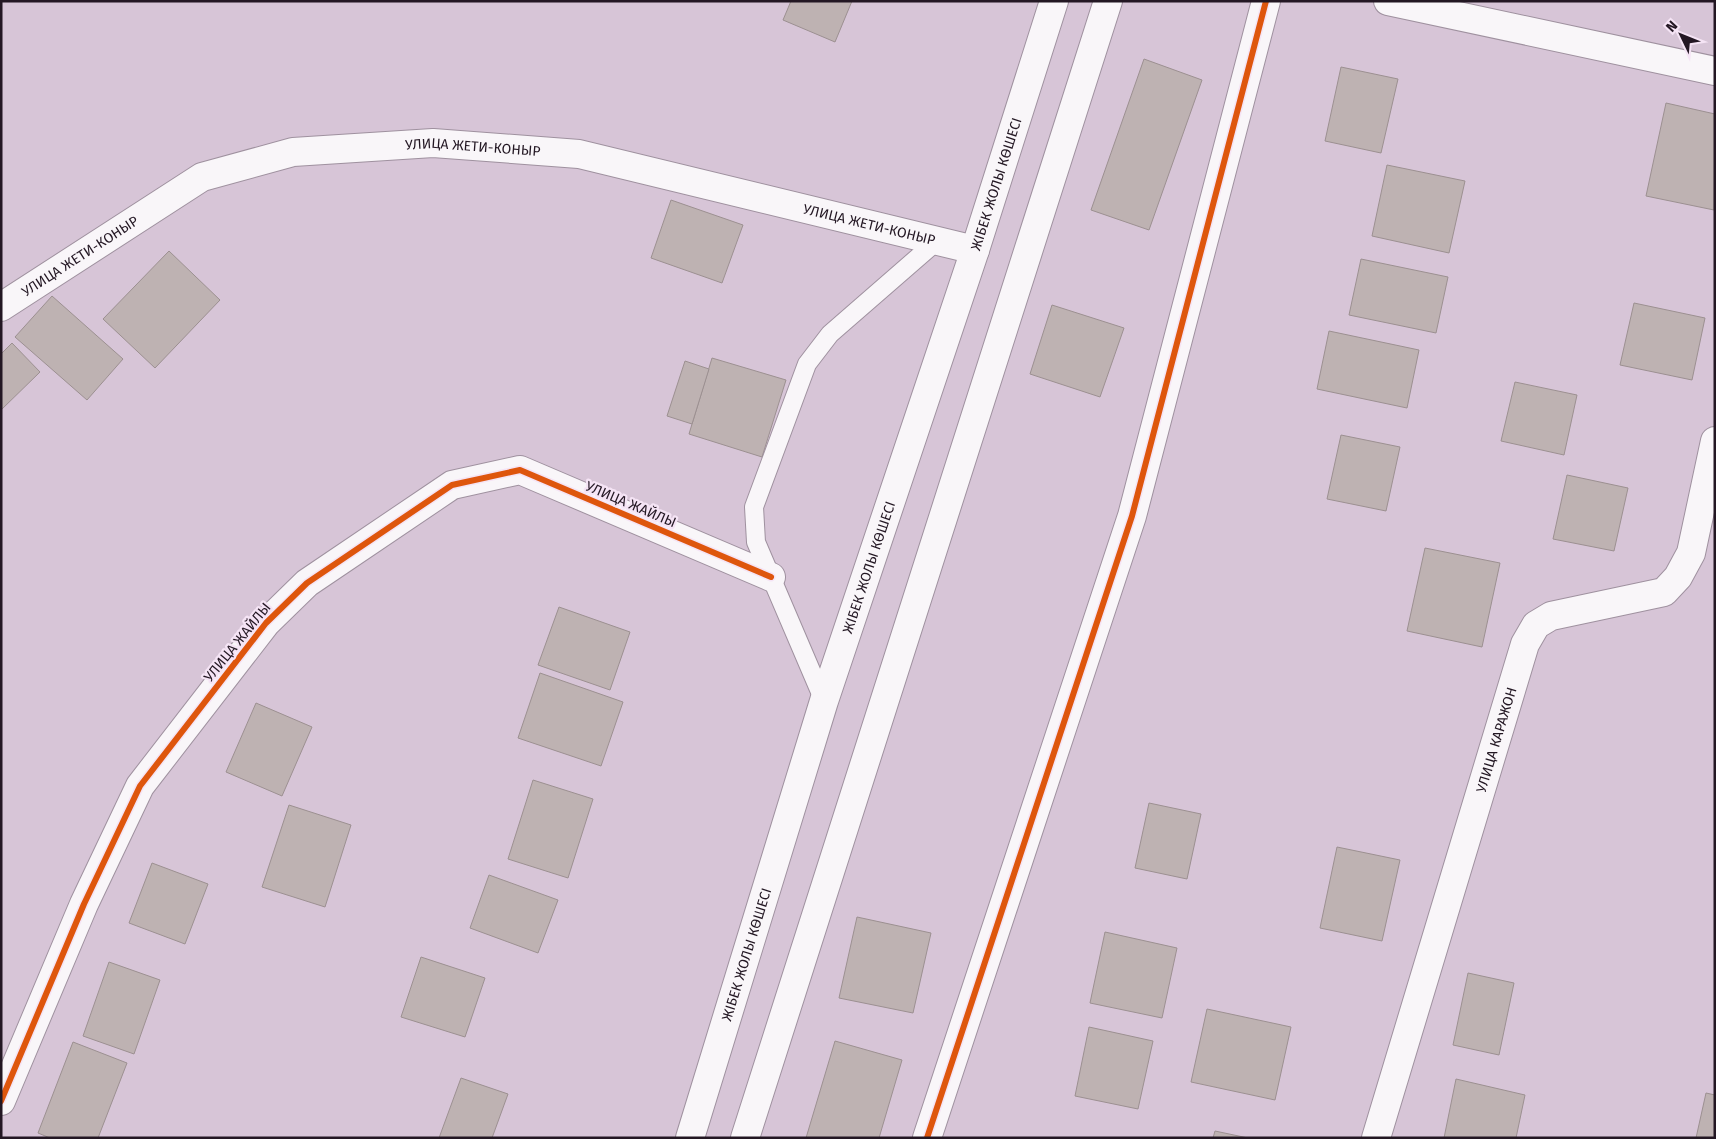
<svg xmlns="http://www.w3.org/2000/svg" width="1716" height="1139" font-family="'Fira Sans',sans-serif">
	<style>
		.building { fill: #beb2b2; stroke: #9c9091 }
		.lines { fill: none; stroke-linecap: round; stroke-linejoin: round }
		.lane-casing { stroke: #9f919f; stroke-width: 20 }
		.street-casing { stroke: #9f919f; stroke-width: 30 }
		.primary-casing { stroke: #9f919f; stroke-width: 30 }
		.lane { stroke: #f9f6f9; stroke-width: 18 }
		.street { stroke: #f9f6f9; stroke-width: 28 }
		.primary { stroke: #f9f6f9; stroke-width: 28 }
		.cycleway-casing { stroke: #f5e4f5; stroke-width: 9 }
		.cycleway { stroke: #de560d; stroke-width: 6 }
		.labels { text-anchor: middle; stroke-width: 4.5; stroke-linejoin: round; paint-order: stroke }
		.street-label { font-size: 14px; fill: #231723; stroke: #f5e4f5 }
	</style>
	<rect width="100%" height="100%" fill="#d7c5d7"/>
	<!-- building -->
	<g class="building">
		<path d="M791,1H852L835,42L783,20Z"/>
		<path d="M1144,59L1202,80L1149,230L1091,210Z"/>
		<path d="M1341,67L1398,79L1381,153L1325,141Z"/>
		<path d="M1666,103L1715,114L1714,210L1646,196Z"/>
		<path d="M1387,165L1465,181L1449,253L1372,236Z"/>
		<path d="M671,200L743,225L722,283L651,258Z"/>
		<path d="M169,251L220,300L155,368L103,319Z"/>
		<path d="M1361,259L1448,277L1436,333L1349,315Z"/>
		<path d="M52,296L123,359L87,400L15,337Z"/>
		<path d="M1634,303L1705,318L1692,380L1620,365Z"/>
		<path d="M1052,305L1124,328L1100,397L1030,374Z"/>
		<path d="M1329,331L1419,350L1407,408L1317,389Z"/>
		<path d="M12,343L40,372L1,410V354Z"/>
		<path d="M712,358L786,380L762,457L689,434Z"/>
		<path d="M685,361L709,369L692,424L667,416Z"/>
		<path d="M1515,382L1577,395L1564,455L1501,441Z"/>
		<path d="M1341,435L1400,447L1386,511L1327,499Z"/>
		<path d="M1567,475L1628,488L1614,551L1553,539Z"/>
		<path d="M1425,548L1500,563L1482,647L1407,631Z"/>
		<path d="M559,607L630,632L610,690L538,665Z"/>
		<path d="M540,673L623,702L601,766L518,738Z"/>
		<path d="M256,703L312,727L282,796L226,772Z"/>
		<path d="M533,780L593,799L568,878L508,859Z"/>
		<path d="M1149,803L1201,814L1187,879L1135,868Z"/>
		<path d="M289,805L351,825L325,907L262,887Z"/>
		<path d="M1337,847L1400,860L1382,941L1320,928Z"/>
		<path d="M152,863L208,884L185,944L129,923Z"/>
		<path d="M489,875L558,900L538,953L470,928Z"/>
		<path d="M857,917L931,933L913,1013L839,998Z"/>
		<path d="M1105,932L1177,948L1162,1018L1090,1003Z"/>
		<path d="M421,957L485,978L465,1037L401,1017Z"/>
		<path d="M109,962L160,980L134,1054L83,1036Z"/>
		<path d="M1468,973L1514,983L1499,1055L1453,1045Z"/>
		<path d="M1207,1009L1291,1027L1275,1100L1191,1082Z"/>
		<path d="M1089,1027L1153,1041L1138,1109L1075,1096Z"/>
		<path d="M835,1041L902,1060L879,1138H806Z"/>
		<path d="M73,1042L127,1063L98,1138H50L38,1133Z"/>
		<path d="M461,1078L508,1094L492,1138H439Z"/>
		<path d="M1456,1079L1525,1095L1516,1138H1444Z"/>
		<path d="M1706,1093L1715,1095V1138H1696Z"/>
		<path d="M1215,1131L1248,1138H1213Z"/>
	</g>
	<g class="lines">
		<!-- lane casing -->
		<g class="lane-casing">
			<path id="lane" d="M824,701L756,542L754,507L807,364L830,334L938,240"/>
		</g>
		<!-- street casing -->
		<g class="street-casing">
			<g id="street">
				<path d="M1388,1L1715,71"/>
				<path id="s1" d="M1,307L202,177L293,152L433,143L579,154L975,250"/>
				<path d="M1,1101L84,904L140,786L266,623L307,583L452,485L520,470L771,577"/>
				<path d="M927,1138L1132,516L1266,1"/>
				<path id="s2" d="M1376,1138L1525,644L1536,625L1551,616L1664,592L1678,577L1691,553L1715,441"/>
			</g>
		</g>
		<!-- primary casing -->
		<g class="primary-casing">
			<g id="primary">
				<path id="s3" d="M690,1138L824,701L975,250L1054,1"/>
				<path d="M745,1138L1108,1"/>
			</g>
		</g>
		<!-- lane -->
		<use href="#lane" class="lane"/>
		<!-- street -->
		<use href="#street" class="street"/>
		<!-- primary -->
		<use href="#primary" class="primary"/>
		<!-- cycleway casing -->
		<g class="cycleway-casing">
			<g id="cycleway">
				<path d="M1,1101L84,904L140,786L266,623L307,583L452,485L520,470L771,577"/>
				<path d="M927,1138L1132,516L1266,1"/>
			</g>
		</g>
		<!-- cycleway -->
		<use href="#cycleway" class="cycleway"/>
	</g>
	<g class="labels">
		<!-- street labels -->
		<g class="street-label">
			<text dy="5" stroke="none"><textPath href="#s1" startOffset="514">УЛИЦА ЖЕТИ-КОНЫР</textPath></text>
			<text dy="5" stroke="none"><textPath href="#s3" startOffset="1002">ЖІБЕК ЖОЛЫ КӨШЕСІ</textPath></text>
			<text dy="5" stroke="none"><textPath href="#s1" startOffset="919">УЛИЦА ЖЕТИ-КОНЫР</textPath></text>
			<text dy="5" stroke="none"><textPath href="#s1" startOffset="94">УЛИЦА ЖЕТИ-КОНЫР</textPath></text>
			<text transform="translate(631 504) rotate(23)" y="5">УЛИЦА ЖАЙЛЫ</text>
			<text dy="5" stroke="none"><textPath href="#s3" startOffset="598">ЖІБЕК ЖОЛЫ КӨШЕСІ</textPath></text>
			<text transform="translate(237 642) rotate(-51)" y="5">УЛИЦА ЖАЙЛЫ</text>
			<text dy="5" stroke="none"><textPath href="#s2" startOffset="416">УЛИЦА КАРАЖОН</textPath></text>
			<text dy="5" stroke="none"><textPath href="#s3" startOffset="192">ЖІБЕК ЖОЛЫ КӨШЕСІ</textPath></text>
		</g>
	</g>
	<!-- border -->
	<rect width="1716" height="1139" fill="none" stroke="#231723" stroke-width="5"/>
	<!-- north arrow -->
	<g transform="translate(1681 35) rotate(313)" stroke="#f5e4f5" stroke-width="4" paint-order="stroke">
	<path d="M0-4L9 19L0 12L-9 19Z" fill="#231723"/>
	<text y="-8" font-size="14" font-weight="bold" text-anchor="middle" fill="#231723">N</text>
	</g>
</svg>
